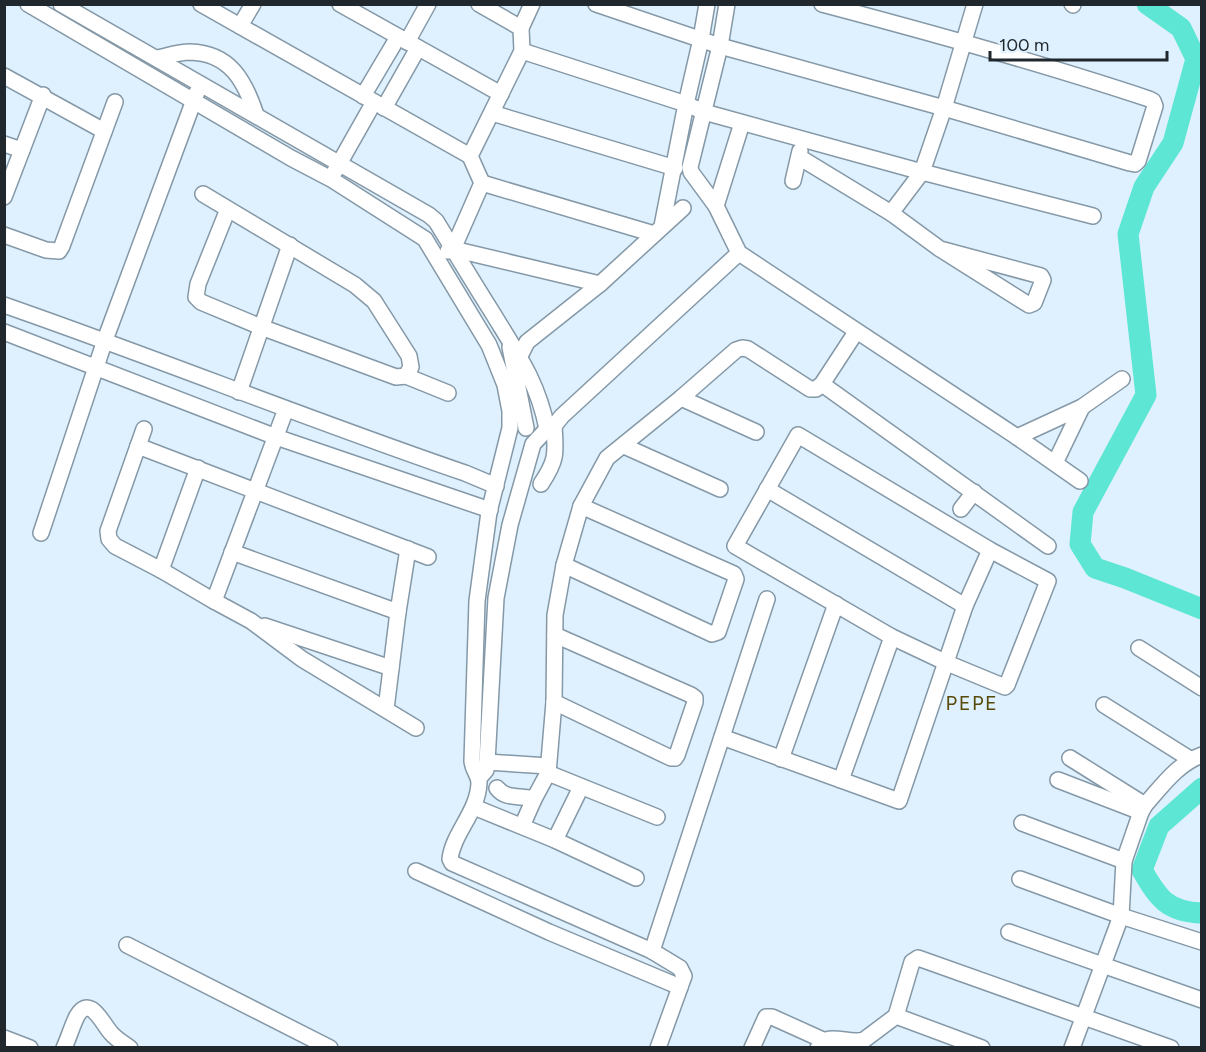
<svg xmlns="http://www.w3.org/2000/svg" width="1206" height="1052" font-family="Figtree,sans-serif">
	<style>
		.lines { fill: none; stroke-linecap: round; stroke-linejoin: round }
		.river { stroke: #5ce6d3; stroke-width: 21 }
		.minor-casing { stroke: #8498a7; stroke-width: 18 }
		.minor { stroke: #fff; stroke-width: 15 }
		.labels { text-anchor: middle; stroke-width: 4.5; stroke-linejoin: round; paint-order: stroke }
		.quarter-label { font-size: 20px; letter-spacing: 1.5px; fill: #574a09; stroke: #dff1fe }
	</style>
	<rect width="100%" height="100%" fill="#dff1fe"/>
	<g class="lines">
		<!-- river -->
		<g class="river">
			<path d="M1147,4L1181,28L1196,59L1173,143L1144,187L1128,234L1146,395L1083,512L1080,544L1095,568L1125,578L1202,609"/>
			<path d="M1202,788L1159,826L1142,870C1158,898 1167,912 1202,913"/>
		</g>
		<!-- minor casing -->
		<g class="minor-casing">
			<g id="minor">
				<path d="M28,4L291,158L331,179L425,239L489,345L505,385L510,411V428L489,512L477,601L472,761C473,771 479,775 479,783C478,812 453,833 450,859L452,863L652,951L680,968L684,976L658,1048"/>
				<path d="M61,4L429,215L436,221C455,252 473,282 492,312C517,353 538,382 547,429"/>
				<path d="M201,4L470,156"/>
				<path d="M340,4L501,94"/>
				<path d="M479,4L521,28"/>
				<path d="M596,4L720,46L944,108L1130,163L1135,164L1138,161L1155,106L1153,101L1149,99C1041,63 932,33 822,4"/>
				<path d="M727,4L720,46L690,167L691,172L716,206L739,253L1017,437L1080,481"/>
				<path d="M1072,4L1073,5"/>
				<path d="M240,26L253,4"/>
				<path d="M407,42L428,4"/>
				<path d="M522,51L686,104L704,112L922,172L1093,216"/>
				<path d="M157,58C167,56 179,52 190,52C230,53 245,81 256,115"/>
				<path d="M4,76L104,131"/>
				<path d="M363,96L398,37"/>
				<path d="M384,108L418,48"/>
				<path d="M492,113L675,168"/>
				<path d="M4,144L22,150"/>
				<path d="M799,157L891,213L940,249L1029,305L1034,303L1043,280L1041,276L940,249"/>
				<path d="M335,171L374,102"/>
				<path d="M793,181L800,151"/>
				<path d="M482,183L654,234"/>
				<path d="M203,194L355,285L374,301L409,356L411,367L406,376L396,377L261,327L201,302L196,297L198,284L228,209"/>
				<path d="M4,197L43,95"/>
				<path d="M716,206L742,123"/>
				<path d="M891,213L922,172L944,108L975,4"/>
				<path d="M662,226L686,104L701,39L707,4"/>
				<path d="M4,235L46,250L59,251L62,246L115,102"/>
				<path d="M453,249L482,183L470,156L522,51L521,28L532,4"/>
				<path d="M448,251L453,249L600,284"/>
				<path d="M4,305C159,359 310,420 465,473L496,486"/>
				<path d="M4,332L276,437L490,510"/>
				<path d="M510,347L526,428"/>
				<path d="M520,356L527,342L600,284L683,208"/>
				<path d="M406,376L448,393"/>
				<path d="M822,384L1048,546"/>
				<path d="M239,392L290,245"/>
				<path d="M681,398L756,432"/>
				<path d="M144,429L108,531L109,539L115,546L161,570L214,601L286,409"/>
				<path d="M798,435L990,550L1048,581L1007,685L1005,687L947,663L892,637L735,546Z"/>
				<path d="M1017,437L1082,407L1122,379"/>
				<path d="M138,446L428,557"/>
				<path d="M624,446L720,489"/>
				<path d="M1055,463L1082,407"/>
				<path d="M541,484C557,460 556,454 554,426"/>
				<path d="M767,489L965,606"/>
				<path d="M961,509L974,492"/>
				<path d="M41,533L105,340L197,92"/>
				<path d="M232,552L398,612"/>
				<path d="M564,565L712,634L718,632L736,579L734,574L581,506"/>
				<path d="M161,570L198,468"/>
				<path d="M214,601L251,621L302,659L416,728"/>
				<path d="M265,626L391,668"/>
				<path d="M1139,648L1202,688"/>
				<path d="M554,702L671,758H675L677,755L695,702V698L691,695L555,635"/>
				<path d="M1104,705L1190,759"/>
				<path d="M386,709L398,612L408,549"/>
				<path d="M722,737L899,801L965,606L990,550"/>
				<path d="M1070,758L1145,805"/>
				<path d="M781,759L836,604"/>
				<path d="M487,762L548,766"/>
				<path d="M548,773L657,817"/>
				<path d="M479,778L486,770L487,762L496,598L510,525L533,444L547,429L554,426L562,416L739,253"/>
				<path d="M841,780L892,637"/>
				<path d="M1058,780L1141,812"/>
				<path d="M497,788C506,800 521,795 534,799L548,773L554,702L555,615L564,565L581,506L607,458L681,398L736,350L742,348L748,349L810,389H816L822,384L856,332"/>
				<path d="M474,807L555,840L636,878"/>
				<path d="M1022,823L1124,861"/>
				<path d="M522,826L534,799"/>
				<path d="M555,840L581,787"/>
				<path d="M416,871L549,932L680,987"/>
				<path d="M1020,879L1121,916L1202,942"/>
				<path d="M1009,932L1202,1000"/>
				<path d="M127,945L330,1048"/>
				<path d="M652,951L767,599"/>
				<path d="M896,1016L912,962L918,958L1171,1048"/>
				<path d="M4,1038L30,1048"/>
				<path d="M64,1048C69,1037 72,1026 77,1016C90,994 102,1023 111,1033C116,1039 123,1043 130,1048"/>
				<path d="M752,1048L766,1017H772L823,1040"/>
				<path d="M818,1048C827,1030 848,1045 864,1040L896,1016L982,1048"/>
				<path d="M1072,1048L1121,916L1124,861L1141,812L1145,805C1162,786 1177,764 1202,755"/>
			</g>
		</g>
		<!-- minor -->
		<use href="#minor" class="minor"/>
	</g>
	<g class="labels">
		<!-- quarter labels -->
		<g class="quarter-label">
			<text x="972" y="710">PEPE</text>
		</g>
	</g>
	<!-- border -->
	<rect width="1206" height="1052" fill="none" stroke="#20282e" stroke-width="12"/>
	<!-- scale -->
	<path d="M990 51v9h177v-9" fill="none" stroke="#20282e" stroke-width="3"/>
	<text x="999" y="51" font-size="18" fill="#20282e" stroke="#dff1fe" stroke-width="4.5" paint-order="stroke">100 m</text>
</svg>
